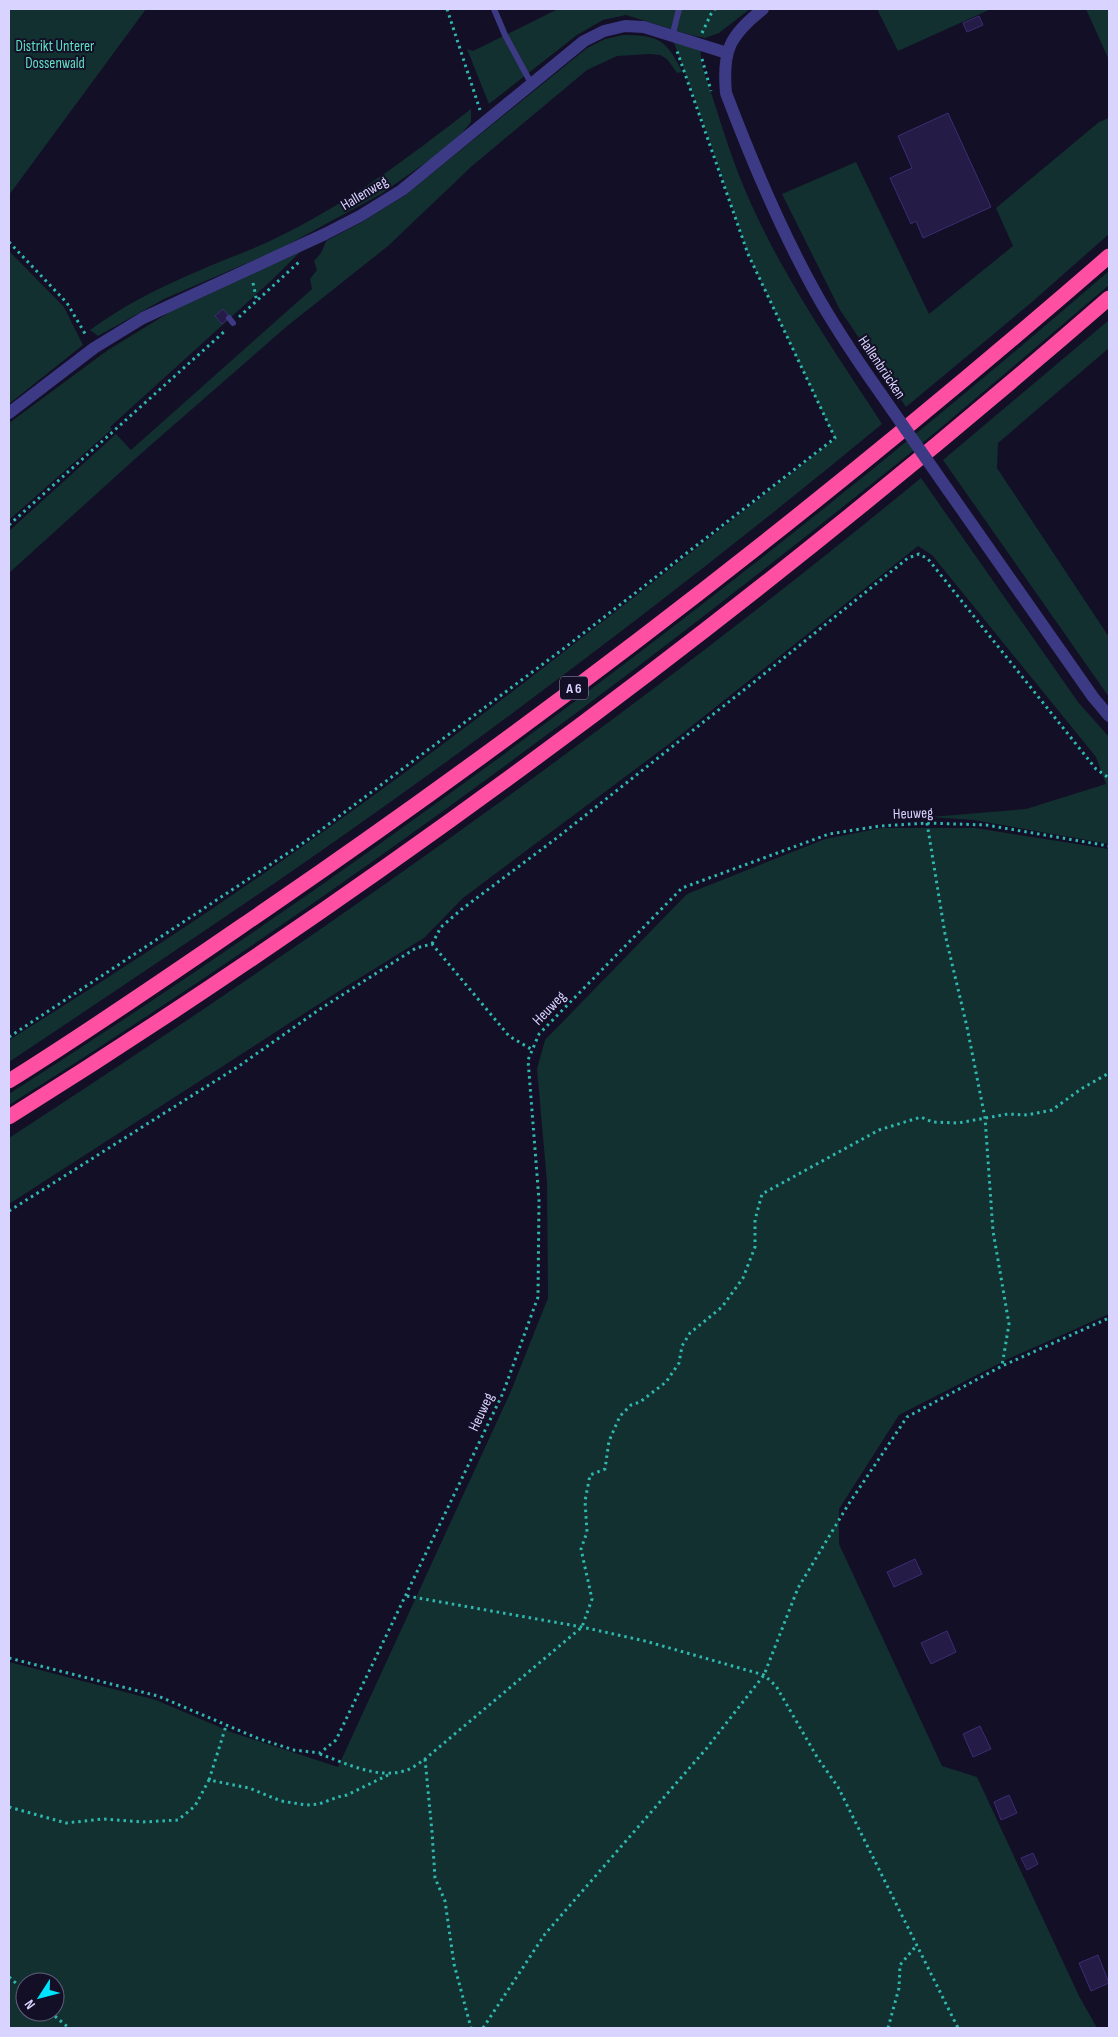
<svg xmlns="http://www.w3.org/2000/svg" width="1118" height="2037" font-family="'Sofia Sans Condensed',sans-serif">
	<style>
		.green { fill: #12302f; fill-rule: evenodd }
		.building { fill: #241b47; stroke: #3b2d73 }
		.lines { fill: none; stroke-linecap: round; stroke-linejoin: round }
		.path { stroke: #2fb8b0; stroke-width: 3; stroke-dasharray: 2.5 4; stroke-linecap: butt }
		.service { stroke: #3d3a85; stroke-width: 6 }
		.minor { stroke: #3d3a85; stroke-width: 12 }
		.motorway { stroke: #ff4fa3; stroke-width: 15 }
		.minor-bridge { stroke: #3d3a85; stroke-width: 12 }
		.labels { text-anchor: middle; stroke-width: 4; stroke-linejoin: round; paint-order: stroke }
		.shield { fill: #130f26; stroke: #9e99be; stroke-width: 1 }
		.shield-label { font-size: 14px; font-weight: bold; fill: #d9d4ff }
		.park-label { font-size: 15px; fill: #5fe0c0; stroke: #130f26 }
		.street-label { font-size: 15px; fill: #d9d4ff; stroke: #130f26 }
	</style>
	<rect width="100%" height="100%" fill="#130f26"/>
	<!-- green -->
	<g class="green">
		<path d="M9,9H146L9,195Z"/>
		<path d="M558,9H750L719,33L705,38L691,35L626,15L603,20L577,35L489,104L467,49L473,51Z"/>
		<path d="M877,9H991L898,51Z"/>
		<path d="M1086,9H1109V60Z"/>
		<path d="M623,35C659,35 667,40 682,72L677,73L667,59L660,55L649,54L617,56L587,70L472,166L388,246L286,327L136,458L9,573V531L116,434L131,450L312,289L310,279L317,270L314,261L321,253L326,241L362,222L404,196L587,48L605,39Z"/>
		<path d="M672,37L700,46L702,66C716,105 727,147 743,185C778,270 832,347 882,424C744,538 602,648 457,754C311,861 160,961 9,1062V1040C112,976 214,909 313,839C492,712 663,574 835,439L748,254L709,139Z"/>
		<path d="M471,109V122L462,133L445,149L381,194L280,249L164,299L98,336L90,330C123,306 158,288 196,272C222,260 250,251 276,238C347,204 409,157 471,109Z"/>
		<path d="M1109,118V234L1032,302L906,407L840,310L782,194L856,162L929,314L1013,246L996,208L1099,122Z"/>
		<path d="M9,251L64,307L83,345L9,404Z"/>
		<path d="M300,252L273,279L110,427L112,429L9,520V423L108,350L170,312Z"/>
		<path d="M1109,271V285C1043,341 976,399 909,454C621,686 322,908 9,1105V1094C395,847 762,571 1109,271Z"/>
		<path d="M1109,320V348L998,443L997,468L1109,637V697L943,460Z"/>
		<path d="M921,478L1078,702L1109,737V844L974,820L930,817L1026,809L1106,784L1096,757L932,555L918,546L673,741L463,898L424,938L350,984L9,1204V1138C324,933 630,717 921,478Z"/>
		<path d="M881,828H975L1109,849V1314L1008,1359L899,1415L839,1509V1544L942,1766L977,1777L1079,1996L1097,2028H9V1662L156,1700L231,1732L338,1767L511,1391L548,1298L547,1182L537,1069L545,1040L687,894L825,839ZM25,1982H55V2012H25Z"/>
	</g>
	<!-- building -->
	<g class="building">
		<path d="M979,16L983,25L967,32L963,23Z"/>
		<path d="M948,113L991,207L923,238L916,221L911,224L890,178L912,168L898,136Z"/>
		<path d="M223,309L230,317L222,324L215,316Z"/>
		<path d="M915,1559L922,1574L894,1587L887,1572Z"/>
		<path d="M947,1631L956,1652L931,1664L921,1643Z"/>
		<path d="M980,1726L991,1749L973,1757L963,1734Z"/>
		<path d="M1009,1795L1017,1813L1001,1820L994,1802Z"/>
		<path d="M1033,1853L1038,1864L1027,1870L1021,1858Z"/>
		<path d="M1098,1955L1109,1983L1091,1991L1079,1963Z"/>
	</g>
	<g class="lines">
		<!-- path -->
		<g class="path">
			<path d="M447,9L480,110"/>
			<path d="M702,33L711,14L715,9"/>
			<path d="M702,59L711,91"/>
			<path d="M9,242L67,303L87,337"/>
			<path d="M253,283L257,302"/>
			<path d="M239,317L299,262"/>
			<path d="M9,525L226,330"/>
			<path d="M927,823L945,934L967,1027L985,1118L993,1231L1009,1324L1002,1366"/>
			<path d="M432,944L441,927L462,909L558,837L759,678L908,558L919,554L928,559L1096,769L1109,778"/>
			<path d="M9,1037L306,841L563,649L835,438L748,254L677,51"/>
			<path d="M9,1211L239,1066L320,1009L416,948L432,944L509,1036L531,1049"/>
			<path d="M407,1596L582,1627L645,1641L764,1675L776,1686L817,1757L838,1787L958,2028"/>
			<path d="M9,1658L158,1696L257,1738L294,1750L320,1753L336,1740L503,1393L538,1297L539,1200L528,1060L539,1034L682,888L829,834L880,826L927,823L986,825L1109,846"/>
			<path d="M320,1754C345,1763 377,1779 404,1771C412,1769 419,1763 425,1759L582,1627L592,1599L581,1549L587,1532L585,1501L590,1475L605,1469L609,1441L620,1416L631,1405L640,1402L666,1382L679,1363L682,1346L690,1333L722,1307L743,1278L755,1247V1220L762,1194L879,1130L921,1117L932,1122L958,1123L1008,1114L1027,1115L1052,1110L1081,1089L1109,1073"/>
			<path d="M425,1759L432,1832L435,1878L445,1901L454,1964L471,2028"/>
			<path d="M209,1780L226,1726"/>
			<path d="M9,1807L66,1823L103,1819L143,1822L178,1820L195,1806L209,1780L249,1788L281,1801L306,1805L319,1804L338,1797L347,1795L388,1775"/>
			<path d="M9,1977L25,1991"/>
			<path d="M50,2012L69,2028"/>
			<path d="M483,2028L545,1934L706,1749L764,1675L798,1588L848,1505L907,1417L1002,1366L1109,1318"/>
			<path d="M888,2028L899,1988L900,1965L916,1946"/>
		</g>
		<!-- service -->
		<g class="service">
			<path d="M494,9L505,35L532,85"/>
			<path d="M672,37L679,9"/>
			<path d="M229,318L233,323"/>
		</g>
		<!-- minor -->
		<g class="minor">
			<path d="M763,9C730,35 722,50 726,93C751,159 779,226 813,288C833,325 857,360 881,394"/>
			<path d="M9,413L94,348L143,318L325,234L360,216L402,190L584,41L604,31L625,26L644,27L727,53"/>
			<path d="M948,490L1093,697L1109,716"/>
		</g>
		<!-- motorway -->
		<g class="motorway">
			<path d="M9,1081C97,1026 182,967 268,908C561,707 841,489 1109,256"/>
			<path d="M9,1117C394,876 766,596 1109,298"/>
		</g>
		<!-- minor-bridge -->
		<path class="minor-bridge" d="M881,394L948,490"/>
	</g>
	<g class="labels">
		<!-- shield labels -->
		<rect class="shield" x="560" y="676.5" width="28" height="23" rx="4"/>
		<g class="shield-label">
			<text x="574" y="693">A 6</text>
		</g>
		<!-- park labels -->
		<g class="park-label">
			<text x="55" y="51">Distrikt Unterer<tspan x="55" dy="17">Dossenwald</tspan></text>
		</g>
		<!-- street labels -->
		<g class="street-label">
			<text transform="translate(364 193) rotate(-31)" y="5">Hallenweg</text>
			<text transform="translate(882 367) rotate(56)" y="5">Hallenbrücken</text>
			<text transform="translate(913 813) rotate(-2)" y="5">Heuweg</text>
			<text transform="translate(549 1008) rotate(-46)" y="5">Heuweg</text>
			<text transform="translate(481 1412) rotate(-65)" y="5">Heuweg</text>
		</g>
	</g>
	<!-- border -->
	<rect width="1118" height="2037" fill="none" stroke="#d9d4ff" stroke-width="20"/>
	<!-- north arrow -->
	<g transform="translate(40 1997) rotate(234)"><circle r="24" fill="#130f26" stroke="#625e7d"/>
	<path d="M0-4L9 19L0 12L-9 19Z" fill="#00e5ff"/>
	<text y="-8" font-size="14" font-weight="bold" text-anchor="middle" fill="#d9d4ff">N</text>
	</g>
</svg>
